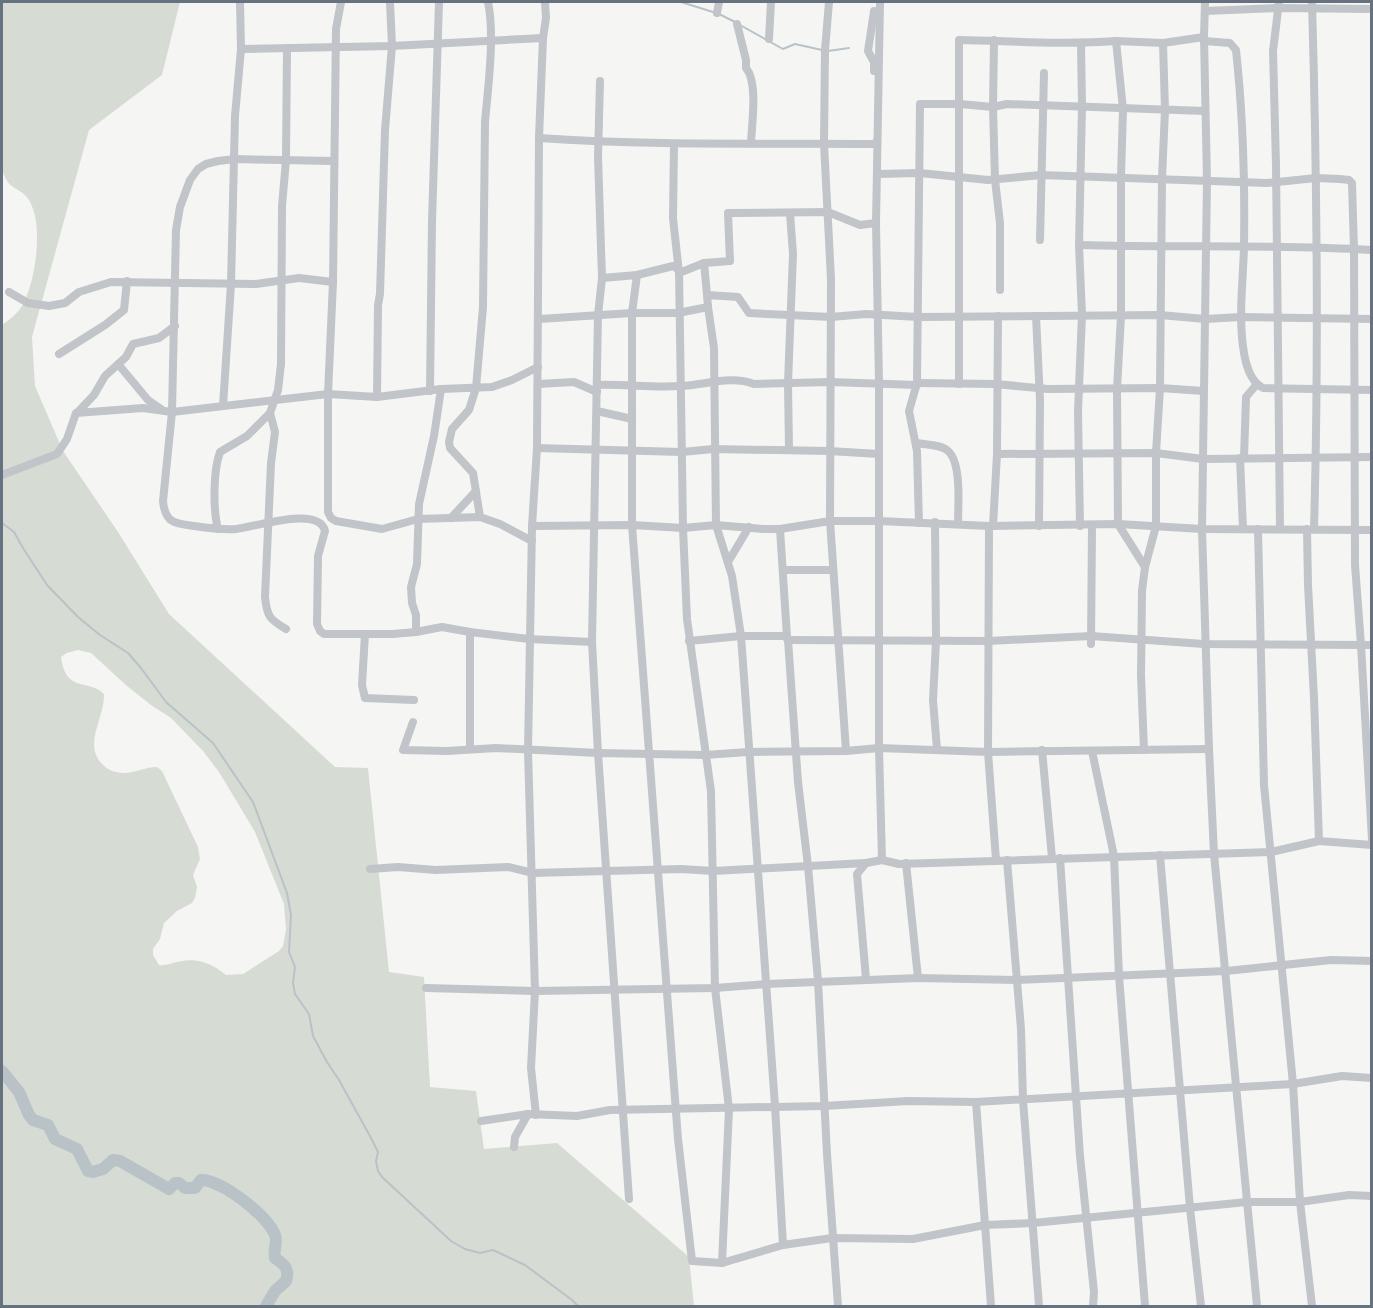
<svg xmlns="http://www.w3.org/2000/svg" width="1373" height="1308" font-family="Quicksand,sans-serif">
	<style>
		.green { fill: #d6dcd4; fill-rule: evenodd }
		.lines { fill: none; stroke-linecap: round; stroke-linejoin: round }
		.stream { stroke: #b9c2c7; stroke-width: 2 }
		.river { stroke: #b9c2c7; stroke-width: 12 }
		.street { stroke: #c1c4c8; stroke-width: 8 }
	</style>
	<rect width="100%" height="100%" fill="#f5f6f3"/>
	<!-- green -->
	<path class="green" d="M2,2H180L162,75L89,130L32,337L35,386L63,451L118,532L169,614L335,767L368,768L389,972L424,977L430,1087L476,1091L484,1149L557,1143L689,1257L694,1306H2V325C9,320 18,313 22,306C35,284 42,233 33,209C28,194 23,194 12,186C7,183 4,175 2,170ZM78,650L91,653L127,686L151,705L171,718L203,751L219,772L255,832L284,904L286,929L283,946L279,951L243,974L226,975C211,963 197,957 177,962C171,963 166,966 159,965L153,955V949L160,939L164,923L177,911L192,903L195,898L197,887L193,875L200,859L198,847L162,771L157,767C146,767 136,772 125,773C117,773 109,771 103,765C82,745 105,718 104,694C88,678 66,694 61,657L67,653Z"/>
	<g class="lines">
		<!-- stream -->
		<g class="stream">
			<path d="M681,2L713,12"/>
			<path d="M719,14L735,22"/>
			<path d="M740,25L783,49L795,44L822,50"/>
			<path d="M828,51L849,48"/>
			<path d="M2,523L14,532L23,548L47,585L78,617L100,635L128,653L141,668L166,702L213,743L253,802L287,893L291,915L289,952L295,967L293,983L295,994L309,1014L313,1036L327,1062L339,1080L371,1138L378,1152L376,1161L378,1171L382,1177L451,1241L465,1249L480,1253L493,1250L525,1265L572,1300L578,1306"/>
		</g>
		<!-- river -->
		<path class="river" d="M2,1071L19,1092L29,1115L33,1120L48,1125L55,1139L77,1149L88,1171L93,1172L103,1169L113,1160L120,1161L169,1189L175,1183H179L185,1188H195L201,1180C222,1180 268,1216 275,1235C278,1242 273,1249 275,1258C284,1264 290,1269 286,1281L275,1291L266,1306"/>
		<!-- street -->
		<g class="street">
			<path d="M341,2L336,29L333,282L328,394V512L331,518L336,521L382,529L418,519L480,517L500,524L532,541"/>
			<path d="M829,2L825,50L824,144L831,279L830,521L846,751"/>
			<path d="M880,2L876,223L879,383V748L882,860"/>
			<path d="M1205,2L1204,37L1207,181L1202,529L1209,749L1214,854L1257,1306"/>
			<path d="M1279,2L1273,51L1276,165L1280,529"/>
			<path d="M1312,2C1317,177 1319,353 1314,529"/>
			<path d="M1205,11L1279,8L1372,9"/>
			<path d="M717,13L719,2"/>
			<path d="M737,24L746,60V68C758,82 752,123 751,142"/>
			<path d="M769,39L771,2"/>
			<path d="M994,40L993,107L995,180L1000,223V290"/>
			<path d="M1204,41L1230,43L1236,50C1243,115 1245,182 1244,247C1243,283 1238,318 1244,353C1246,365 1251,382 1263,388L1372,390"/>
			<path d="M241,49L392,46L543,38"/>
			<path d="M874,71V62L868,51L874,11"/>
			<path d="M539,138C652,146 764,143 877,144V141"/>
			<path d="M674,145L673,218L679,273L704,263L730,261L728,213L828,212L860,225L876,223"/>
			<path d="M877,174L920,173L988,180L1041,175L1267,183L1316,178L1340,179L1349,180L1352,183L1354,249L1355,565L1361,645L1372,840"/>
			<path d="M1040,240L1044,73"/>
			<path d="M1079,245C1176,248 1274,244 1372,250"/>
			<path d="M704,263L707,295"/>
			<path d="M637,275L632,313V525L678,1139L692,1261L722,1263L783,1245L832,1238L913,1239L985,1225L1033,1223L1247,1202H1300L1349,1195L1372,1196"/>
			<path d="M602,278L637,275L673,266L679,270L683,528L687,619L711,791L715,988L729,1109L722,1263"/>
			<path d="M9,292L28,303L49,306L65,303L79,292L111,282L256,284L299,278L333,282"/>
			<path d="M708,307L714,348L716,525L732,576L741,636L775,1106L783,1245"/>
			<path d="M1036,316L1040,400L1039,526"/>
			<path d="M539,319L632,313H678L708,307L707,295L738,297L749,313L831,317L866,314L918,317L1160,315L1205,319L1241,317L1372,319"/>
			<path d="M59,354L105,325L124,310L127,281"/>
			<path d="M118,364L148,400L161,409"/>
			<path d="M538,367L512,380L492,387L441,389L377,397L328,394L172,412L163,501C165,523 175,524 194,526C208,528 222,530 236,529C255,527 319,505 325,531L318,556L317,624L320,631L324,634H393L416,632L442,627L470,632L529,639L592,642"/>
			<path d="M917,383L996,384L1048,389L1160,388L1204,391"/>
			<path d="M538,384L574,382L597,392"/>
			<path d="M959,384V40C1012,41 1063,45 1116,41"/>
			<path d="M597,385C625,384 653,388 681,386C705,385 731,375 754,384L830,382L917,385"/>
			<path d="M430,391L432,221L439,2"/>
			<path d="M377,397L378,305L380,294L385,130L392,46L390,2"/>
			<path d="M223,406L231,284L235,116L241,49L240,2"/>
			<path d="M597,411L632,419"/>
			<path d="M77,413L94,395L105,376L126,357L133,344L159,338L175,326"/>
			<path d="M270,413L275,432L271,463L265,597C267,616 269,619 286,629"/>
			<path d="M916,443C926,445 941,444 948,451C962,463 958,507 958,524"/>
			<path d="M537,448L682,452L713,449L829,451L879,454"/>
			<path d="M789,450L788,383L793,254L790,213"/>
			<path d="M997,454L1156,453L1203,459L1372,457"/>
			<path d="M1240,458L1243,529"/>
			<path d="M1244,458L1246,397L1257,384"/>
			<path d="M2,475L57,454L67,439L76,413L143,408L172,412L176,230L180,207L190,180L198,169L206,164L218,161L235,159L334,161"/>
			<path d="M480,517L473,473L450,448L449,442L452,429L469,410L476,388L483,307L485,122C488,88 495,35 488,2"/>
			<path d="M451,518L476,491"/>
			<path d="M935,522L936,641L933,700L937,749"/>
			<path d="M919,523L917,451L909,411L917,383L920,104H960L993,107L1007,104L1205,111"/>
			<path d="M532,526L632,525L683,528L716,525L763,529H780L830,521H879L989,526L1118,524L1202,529L1372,530"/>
			<path d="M989,526L988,752L996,860"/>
			<path d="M993,526L997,454L998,316"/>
			<path d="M1080,526L1078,412L1082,315L1079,245L1082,107L1081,43"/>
			<path d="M218,529C213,510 213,471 220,452L247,436L270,413L278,390L281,364L282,206L286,160L287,48"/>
			<path d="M780,529L787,637"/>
			<path d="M1258,529L1264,785L1293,1084L1300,1202L1312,1306"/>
			<path d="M1307,529L1308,585L1314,698L1319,841"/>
			<path d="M728,562L749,527"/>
			<path d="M1145,567L1118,524L1117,389L1121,316V177L1123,109L1116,41L1163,43L1204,37"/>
			<path d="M783,570H833"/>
			<path d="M416,632V615L412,603L411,587L417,564L419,504L434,436L441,389"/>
			<path d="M365,634L362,685L365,698L414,700"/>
			<path d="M788,640L988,641L1091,636L1204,644L1372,645"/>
			<path d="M689,641L741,636H785L788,640L798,782L808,866L818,981L827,1154L838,1306"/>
			<path d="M1091,644L1092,526"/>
			<path d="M413,722L403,750L447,751L496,748L598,753L592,642L598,315L602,278L598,157L600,81"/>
			<path d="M470,748V632"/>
			<path d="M1042,750L1052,858"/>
			<path d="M1144,750L1141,675L1142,591L1145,567L1156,526V453L1160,388L1162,178L1165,110L1163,43"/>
			<path d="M1092,751L1114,856L1119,976L1145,1306"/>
			<path d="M1160,855L1190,1208L1201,1306"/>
			<path d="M1060,858L1080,1156L1094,1292L1093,1306"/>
			<path d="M1007,860L1021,1029L1023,1100L1039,1306"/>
			<path d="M906,863L918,978"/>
			<path d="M370,869L398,867L436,870L508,867L533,873L681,869L713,871L866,863"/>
			<path d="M866,979L857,874L866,863L882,860L899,864L1271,852L1319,841L1372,845"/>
			<path d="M426,988L535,991L715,988L766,984L918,978L1017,980L1226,971L1331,960L1372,961"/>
			<path d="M976,1102L991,1306"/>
			<path d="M536,1115L531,1068L535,991L528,751L532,526L537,448L539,138L543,38L546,18L545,2"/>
			<path d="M481,1121L528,1114L577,1116L610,1110L824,1106L908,1101L976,1102L1293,1084L1342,1076L1372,1078"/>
			<path d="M514,1147L515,1137L528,1114"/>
			<path d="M629,1199L598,753L705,755L748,752L846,751L879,748L988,752L1209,749"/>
		</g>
	</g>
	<!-- border -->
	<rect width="1373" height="1308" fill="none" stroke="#677281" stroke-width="6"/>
</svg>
